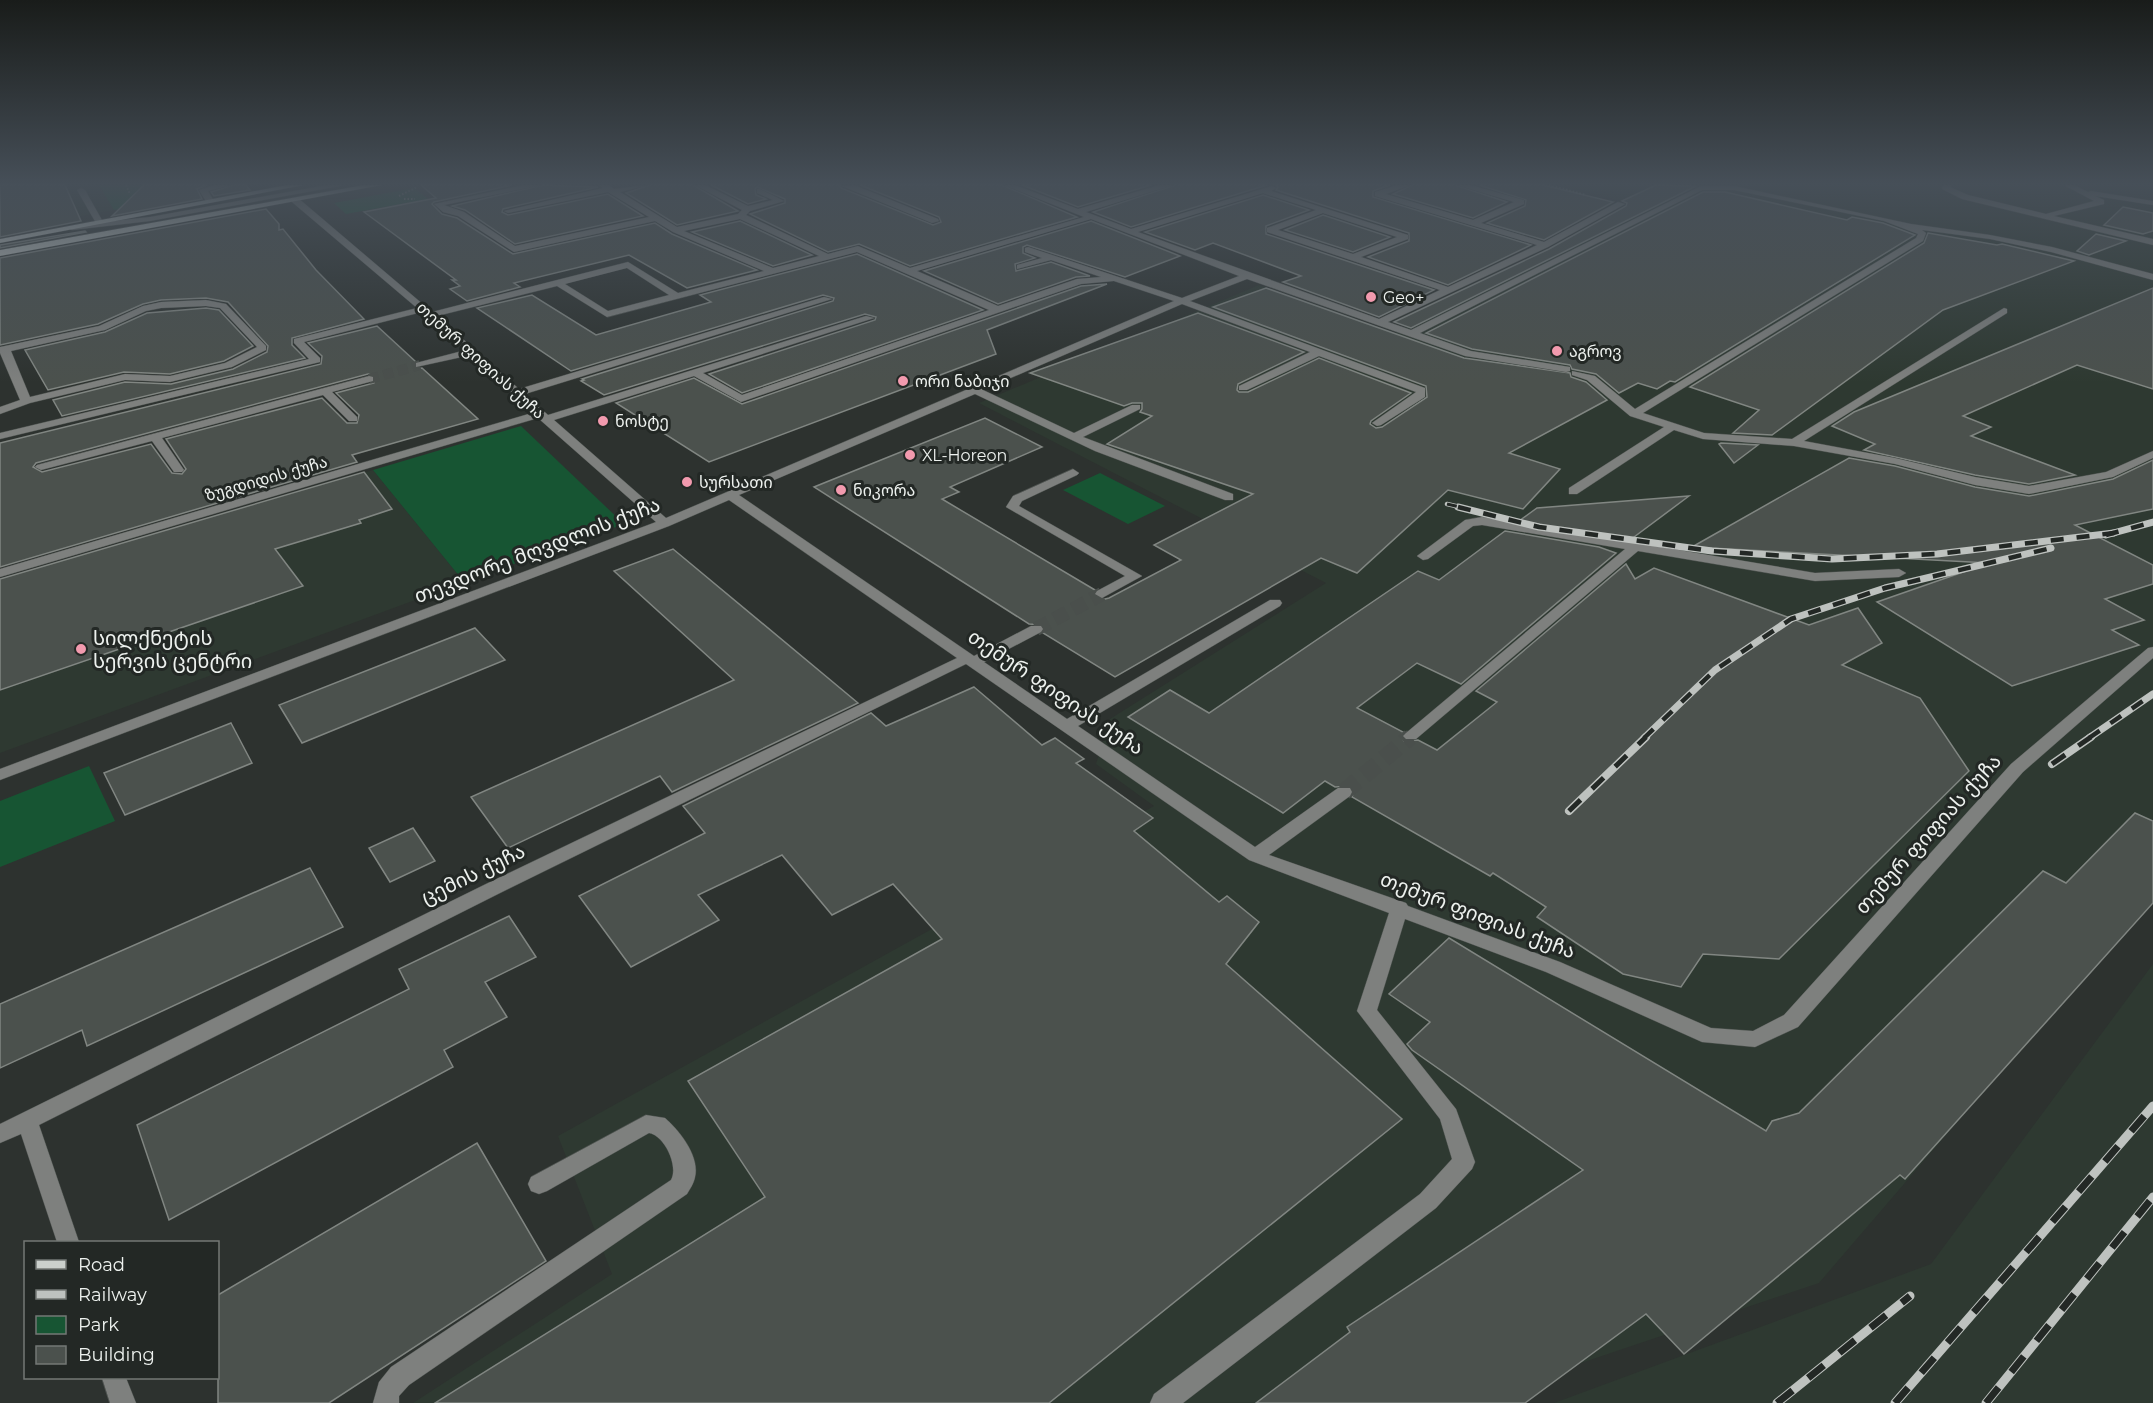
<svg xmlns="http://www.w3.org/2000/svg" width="2153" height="1403" font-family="Montserrat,'Noto Sans Georgian',sans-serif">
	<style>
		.built { fill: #2e3931 }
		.green { fill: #175533 }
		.building { fill: #4b514d; stroke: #818682; stroke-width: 1.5; fill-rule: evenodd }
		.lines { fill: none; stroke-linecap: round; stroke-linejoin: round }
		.minor-tunnel-far2 { stroke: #4a4f4c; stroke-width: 10; stroke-dasharray: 10 5; stroke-linecap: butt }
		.minor-tunnel-far1 { stroke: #4a4f4c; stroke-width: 14; stroke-dasharray: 14 7; stroke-linecap: butt }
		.minor-tunnel { stroke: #4a4f4c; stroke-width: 17; stroke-dasharray: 17 9; stroke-linecap: butt }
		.minor-casing { stroke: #4c514e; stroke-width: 1 }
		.major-casing { stroke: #4c514e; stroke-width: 1 }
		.path { stroke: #969a97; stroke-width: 2; stroke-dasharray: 1.5 2; stroke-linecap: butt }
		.minor { fill: #7e807e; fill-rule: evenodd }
		.major { fill: #cbd0cc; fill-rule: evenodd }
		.rail-far3-casing { stroke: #bec2bf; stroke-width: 4.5 }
		.rail-far2-casing { stroke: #bec2bf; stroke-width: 7 }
		.rail-far1-casing { stroke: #bec2bf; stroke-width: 8 }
		.rail-casing { stroke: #bec2bf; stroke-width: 9 }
		.rail-far3 { stroke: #232825; stroke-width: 3; stroke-dasharray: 10; stroke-linecap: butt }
		.rail-far2 { stroke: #232825; stroke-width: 4.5; stroke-dasharray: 13; stroke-linecap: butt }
		.rail-far1 { stroke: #232825; stroke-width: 5; stroke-dasharray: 16; stroke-linecap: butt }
		.rail { stroke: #232825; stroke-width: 7; stroke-dasharray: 20; stroke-linecap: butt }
		.poi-dot { fill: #f29aae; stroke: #232825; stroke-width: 2 }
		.labels { text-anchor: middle; stroke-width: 6; stroke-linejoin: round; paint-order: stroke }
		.far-poi-label { font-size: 16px; fill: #edf1ee; stroke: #232825; text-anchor: start }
		.far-street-label { font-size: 16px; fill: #edf1ee; stroke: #232825 }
		.street-label { font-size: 20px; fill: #edf1ee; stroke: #232825 }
		.poi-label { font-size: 20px; fill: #edf1ee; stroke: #232825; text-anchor: start }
	</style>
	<rect width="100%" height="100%" fill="#2d322f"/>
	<!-- built -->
	<g class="built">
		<path d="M0,185H99L114,210L0,231Z"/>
		<path d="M1563,185H2153V894L1819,1283L1462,1403H413L612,1274L558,1136L1154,806L1096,764L1110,719L1326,583L979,403L1259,285L1391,335L1639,206Z"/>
		<path d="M373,470L464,582L0,753V581Z"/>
		<path d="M2153,964V1403H1554L1931,1264Z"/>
	</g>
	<!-- green -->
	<g class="green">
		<path d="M99,185H171L175,199L114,210Z"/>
		<path d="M414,188L428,199L346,214L334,203Z"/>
		<path d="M521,426L624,524L464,582L373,470Z"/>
		<path d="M1100,473L1165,506L1128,524L1063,490Z"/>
		<path d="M89,766L115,821L0,867V801Z"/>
	</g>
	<!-- building -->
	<g class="building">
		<path d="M0,185H65L81,221L0,237Z"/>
		<path d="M144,185H207L197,189L202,199L112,216Z"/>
		<path d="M233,185H246L250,190L214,196L211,192Z"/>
		<path d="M421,185H512L434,202L432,204L442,214L457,218L513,254L655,223L672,234L757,270L687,288L629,255L514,283L520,287L467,301L450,289L460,286L452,280H456L364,212L436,198Z"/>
		<path d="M543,185L598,187L503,209L502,212L508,215L608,194L643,216L515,244L465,210L452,206Z"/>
		<path d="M650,185H693L738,211L677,225L626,193Z"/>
		<path d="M711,185H840L841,188L933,225L941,222L939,217L860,185H1002L1077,217L910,266L859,244L828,252L750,214L785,203V199L757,187L755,189L756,195L766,199L748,204Z"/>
		<path d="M1022,185H1151L1078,207Z"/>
		<path d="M1175,185H1267L1131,227L1093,212Z"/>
		<path d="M1275,185H1390L1373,191V197L1531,245L1448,285L1368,257L1409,241V233L1276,190L1278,187Z"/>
		<path d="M1412,185H1455L1507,202L1473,218L1393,194Z"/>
		<path d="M1479,185H1543L1613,202L1544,240L1487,223L1525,206L1526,200Z"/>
		<path d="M1656,185L1696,186L1411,328L1394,322L1549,249L1626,206L1627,203L1622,201Z"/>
		<path d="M1703,192H1725L1847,220L1852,217L1883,223L1915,235L1675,382L1670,381L1657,389L1638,383L1619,393L1596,374L1572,369L1570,365L1472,349L1426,333Z"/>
		<path d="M1263,195L1309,210L1266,226V234L1434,290L1379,317L1283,282L1301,276L1213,243L1195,250L1145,232Z"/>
		<path d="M2123,207L2153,213V231L2143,234L2104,225Z"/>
		<path d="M266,209L279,224V230L283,229L316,270L364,319L292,338V345L305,358L62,416L53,400L125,382L171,384L233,369L267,352L268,346L228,302L206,298L161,300L143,304L98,324L0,345V258Z"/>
		<path d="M1323,215L1390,237L1353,252L1285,230Z"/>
		<path d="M740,221L812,255L773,266L692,232Z"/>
		<path d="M1091,221L1180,256L1125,277L1027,245L1023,247V253L1035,258L1015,264L1016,271L1051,262L1090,276L1076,277L998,304L924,271Z"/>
		<path d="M85,231L86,232L0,248V245Z"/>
		<path d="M1928,233L1997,245L2002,244L2074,261L1943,310L1772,435L1733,433L1759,410L1690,387L1924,243Z"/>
		<path d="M2096,234L2126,241L2089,255L2077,251Z"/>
		<path d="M857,254L983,310L742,393L709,374L875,320L876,317L865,314L604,395L581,381L584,380L582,379L833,301L834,298L823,295L571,371L477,308L532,295L596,335L711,302L700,295Z"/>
		<path d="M1107,284L987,330L996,354L709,462L616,403L694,378L742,404L1081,286Z"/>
		<path d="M1266,288L1464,358L1570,373L1571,377L1586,382L1607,400L1509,453L1560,469L1523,509L1448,490L1357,573L1321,558L1115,677L1043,633L1045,628L1043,625L1029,624L814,487L985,418L1042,447L950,487L959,492L942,499L1095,590L1094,596L1101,600L1109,598L1181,560L1154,545L1253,494L1107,444L1152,416L1140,412L1142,409V403H1132L1124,406L1030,373L1198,313L1304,352L1238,384L1237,390L1239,392H1248L1319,358L1411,393L1371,421L1370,424L1376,428L1382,427L1427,397L1426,386L1213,307Z"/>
		<path d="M2153,288V389L2077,365L1963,416L1991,427L1971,436L2075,475L2029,484L1975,475L1864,450L1875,444L1832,426L1854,412Z"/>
		<path d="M206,308L219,310L253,346L224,361L170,374L124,372L48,390L25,350L105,332L147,313Z"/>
		<path d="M377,326L415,361V369L422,368L478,419L352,455L357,462L0,567V443L321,364L322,356L308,343ZM368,374L375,376L374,383L336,393L359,415L357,423H347L322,398L166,439L186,469L182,474L172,473L151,444L42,472L33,467L36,463Z"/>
		<path d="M1721,443L1758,445L1734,463L1719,444Z"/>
		<path d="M1849,458L1895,466L1975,487L2029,496L2113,479L2153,460V509L2075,525L2153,565V584L2105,599L2144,620L2112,630L2139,645L2012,686L1877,602L1989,563L1692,547Z"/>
		<path d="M364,472L392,509L359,520L361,523L275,549L303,586L0,690V579Z"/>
		<path d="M1689,496L1630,540L1519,521L1537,508Z"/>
		<path d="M1505,531L1599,547L1616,553L1461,684L1417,663L1357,708L1403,732L1401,736L1404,741L1418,740L1437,750L1497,702L1476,691L1626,564L1635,579L1654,568L1809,625L1858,608L1882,643L1842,665L1920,698L1969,771L1779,959L1703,954L1681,987L1623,974L1537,917L1546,907L1493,873L1490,876L1352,797L1354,791L1350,786L1335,787L1325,781L1283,813L1128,717L1170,690L1209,713L1418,571L1439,580Z"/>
		<path d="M673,549L858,703L672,792L660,776L508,848L471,797L734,680L614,571Z"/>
		<path d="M475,628L505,660L302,743L279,705Z"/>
		<path d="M974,687L1042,745L1055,738L1084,759L1076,763L1153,818L1134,831L1219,902L1227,896L1259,922L1226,964L1402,1119L1049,1403H435L765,1197L688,1081L942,939L893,884L832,915L782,855L698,895L719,920L631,967L579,896L705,833L683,806L871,713L886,726Z"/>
		<path d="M231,723L252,763L125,815L104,773Z"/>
		<path d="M2135,813L2153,821V903L1905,1179L1900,1175L1684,1354L1646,1314L1525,1403H1256L1350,1332L1347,1327L1583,1170L1412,1050L1407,1044L1430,1022L1389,994L1449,938L1766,1131L1772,1121L1799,1113L2043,871L2066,883Z"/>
		<path d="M413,828L435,861L390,882L369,848Z"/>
		<path d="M310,868L343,927L87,1046L82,1030L0,1068V1004Z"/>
		<path d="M509,916L536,957L485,982L507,1017L444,1050L453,1067L169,1220L137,1125L409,989L399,969Z"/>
		<path d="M477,1143L546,1261L329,1403H218V1295Z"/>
	</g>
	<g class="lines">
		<!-- minor-tunnel-far2 -->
		<path class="minor-tunnel-far2" d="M369,379L420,365"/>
		<!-- minor-tunnel-far1 -->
		<g class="minor-tunnel-far1">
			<path d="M1036,629L1102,594"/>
			<path d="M1408,738L1411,736"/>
		</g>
		<!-- minor-tunnel -->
		<path class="minor-tunnel" d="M1344,792L1410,737"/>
		<!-- minor casing -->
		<g class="minor-casing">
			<g id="minor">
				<path d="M215,185H231L208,191L214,201L207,203L199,190Z"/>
				<path d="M327,185H345L150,221L72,230L68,228L96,223L77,190L81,188L85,190L103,222L150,217Z"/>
				<path d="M524,185H541L444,205L464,212L515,246L649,217L608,192L508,213L504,211L603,188L599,185H609L614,189L648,185L620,192L677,227L738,214L742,210L695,185H705L748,206L773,200L757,193V189H760L784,201L750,211L746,215L828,254L858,246L910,268L1084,217L1004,185H1015L1078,209L1160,185H1173L1086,212L1131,229L1272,186L1276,188L1271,191L1408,235V239L1361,257L1448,287L1537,245L1375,196V192L1398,185H1410L1386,194L1473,220L1514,202L1457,185H1470L1524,200V204L1481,223L1544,242L1618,202L1625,204L1548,247L1388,322L1411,330L1701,186H1734L1911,224L1990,235L2052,247L2153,274V280L2051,252L1990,239L1922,230L1926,233L1923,241L1643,413L1704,433L1792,439L2004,308L2007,309V313L1804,441L1895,458L1975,477L2029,486L2106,472L2153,451V458L2113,477L2029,494L1975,485L1895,464L1794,446L1703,439L1674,430L1577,494H1569V488L1664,427L1630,416L1587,380L1572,375V371L1595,376L1635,409L1916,238L1918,234L1884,221L1734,190H1702L1420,333L1471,351L1570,367V371L1566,372L1465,356L1247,279L1190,301L1425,388V397L1381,425L1377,426L1372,423L1416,392L1319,356L1247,390H1239V386L1310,352L1182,304L983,390L1074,433L1132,405H1140V409L1083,437L1233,494V500H1225L1095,451L975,394L739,495L974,656L1031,626H1041L1043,629L1041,632L984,662L1067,719L1270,600H1280L1282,603L1280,606L1078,726L1255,847L1338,788H1350L1352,792L1350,796L1269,855L1406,903L1408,906L1560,962L1711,1028L1753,1031L1784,1015L2011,764L2148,648L2153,647V658L2023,772L1798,1027L1755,1047L1702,1042L1546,972L1405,919L1377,1010L1456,1109L1475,1162L1472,1169L1436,1208L1183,1403H1150L1154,1394L1420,1194L1452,1159L1440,1119L1357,1011L1389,913L1249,860L966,664L498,894L39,1125L79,1242H57L21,1134L0,1143V1124L486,884L957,658L729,500L669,526L0,780V769L656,522L538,418L0,577V569L532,413L471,355L416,367V363L466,350L422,312L304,342L320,358V362L0,439V433L309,359L294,343V339L417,308L292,202V198H298L432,312L628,262L678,293L764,271L673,232L655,221L514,252L458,216L443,212L434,204ZM1263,193L1316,210L1267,228V232L1440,290L1379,319L1138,232ZM1323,213L1397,237L1353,254L1278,230ZM740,219L819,256L773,268L684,231ZM1091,219L1239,276L1182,298L1028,247L1025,248V252L1042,258L1017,265V269L1051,260L1101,277L1077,279L998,306L917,271ZM857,252L989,310L742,395L703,373L874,318L866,316L548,415L525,394L832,299L824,297L519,389L437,316L557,286L607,317ZM627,268L669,295L608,311L565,284ZM1114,281L1174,301L666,518L554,420L694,376L741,402L1081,284Z"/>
				<path d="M854,185L938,219L939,221L932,223L842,186Z"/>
				<path d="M1943,185H1952L1950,187L1968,195L2046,214L2094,201L2064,185H2074L2088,192L2091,191L2153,201V205L2095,196L2104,200V204L2054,216L2153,239V245L1962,199L1942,189Z"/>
				<path d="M206,300L226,304L266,346V350L232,367L170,382L125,380L30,403L0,414V407L20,400L0,353V347L99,326L143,306L161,302ZM206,306L220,308L257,347L225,363L170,376L125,374L30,397L11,351L105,330L146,311L161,308Z"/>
				<path d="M369,376L373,377V381L332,392L357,417V421H349L323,395L162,438L184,470L182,472H174L152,441L41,470L35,467L37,465Z"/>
				<path d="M1073,469L1079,473L1077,475L1022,501L1019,506L1142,576L1102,598L1095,594L1097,591L1125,576L1006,507L1013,496Z"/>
				<path d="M1482,517L1815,573L1899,569L1906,573L1899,577L1815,581L1638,551L1416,739H1406L1403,736L1406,733L1625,549L1482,525L1473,526L1428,559L1423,560L1417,556L1465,520Z"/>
				<path d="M646,1115L665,1118C679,1130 700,1156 695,1177C694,1183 690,1189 687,1194L409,1385L399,1396V1403H373L379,1382L391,1367L671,1180C679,1166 664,1135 649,1133L547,1191L539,1194L531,1191L528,1184L531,1177Z"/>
				<path d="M102,1378H126L136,1403H110Z"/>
			</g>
		</g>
		<!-- major casing -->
		<g class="major-casing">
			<g id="major">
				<path d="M287,185H304L0,243V239Z"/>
				<path d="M364,185H382L0,256V250Z"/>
			</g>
		</g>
		<!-- path -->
		<g class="path">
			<path d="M126,185L130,194"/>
			<path d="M1549,185L1586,195"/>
			<path d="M399,196L417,187"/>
			<path d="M404,199H415"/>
		</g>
		<!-- minor -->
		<use href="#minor" class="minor"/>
		<!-- major -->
		<use href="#major" class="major"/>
		<!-- rail-far3 casing -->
		<g class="rail-far3-casing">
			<path id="rail-far3" d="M1447,504L1464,508"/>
		</g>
		<!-- rail-far2 casing -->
		<g class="rail-far2-casing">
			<g id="rail-far2">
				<path d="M1458,507L1539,527L1712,551L1832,559L1937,554L2114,533"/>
				<path d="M2106,535L2153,522"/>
				<path d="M1644,738L1715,670L1791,619L1885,588L2051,548"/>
				<path d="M2089,738L2153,694"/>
			</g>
		</g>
		<!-- rail-far1 casing -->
		<g class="rail-far1-casing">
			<g id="rail-far1">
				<path d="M2052,764L2091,737"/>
				<path d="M1569,811L1646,737"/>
			</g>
		</g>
		<!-- rail casing -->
		<g class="rail-casing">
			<g id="rail">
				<path d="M1777,1403L1910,1296"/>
				<path d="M1895,1403L2153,1106"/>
				<path d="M1986,1403L2153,1197"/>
			</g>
		</g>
		<!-- rail-far3 -->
		<use href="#rail-far3" class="rail-far3"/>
		<!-- rail-far2 -->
		<use href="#rail-far2" class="rail-far2"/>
		<!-- rail-far1 -->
		<use href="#rail-far1" class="rail-far1"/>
		<!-- rail -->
		<use href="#rail" class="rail"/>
	</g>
	<!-- sky -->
	<linearGradient id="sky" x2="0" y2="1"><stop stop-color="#191c1a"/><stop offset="0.48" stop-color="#464f58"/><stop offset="1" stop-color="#464f58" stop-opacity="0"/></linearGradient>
	<rect width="2153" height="382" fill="url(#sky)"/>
	<!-- markers -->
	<g class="poi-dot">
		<circle cx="1371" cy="297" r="6"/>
		<circle cx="1557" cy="351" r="6"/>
		<circle cx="903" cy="381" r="6"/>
		<circle cx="603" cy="421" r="6"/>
		<circle cx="910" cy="455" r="6"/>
		<circle cx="687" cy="482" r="6"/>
		<circle cx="841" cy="490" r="6"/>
		<circle cx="81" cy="649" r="6"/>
	</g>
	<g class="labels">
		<!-- far-poi labels -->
		<g class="far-poi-label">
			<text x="1383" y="303">Geo+</text>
			<text x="1569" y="357">აგროვ</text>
			<text x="915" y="387">ორი ნაბიჯი</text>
			<text x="615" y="427">ნოსტე</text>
			<text x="922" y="461">XL-Horeon</text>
			<text x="699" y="488">სურსათი</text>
			<text x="853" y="496">ნიკორა</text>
		</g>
		<!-- far-street labels -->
		<g class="far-street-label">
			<text transform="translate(481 360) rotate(42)" y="6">თემურ ფიფიას ქუჩა</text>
			<text transform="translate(266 478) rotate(-16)" y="6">ზუგდიდის ქუჩა</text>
		</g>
		<!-- street labels -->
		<g class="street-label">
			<text transform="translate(537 550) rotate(-21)" y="7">თევდორე მღვდლის ქუჩა</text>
			<text transform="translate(1056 692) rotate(34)" y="7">თემურ ფიფიას ქუჩა</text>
			<text transform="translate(1928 834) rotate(-48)" y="7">თემურ ფიფიას ქუჩა</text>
			<text transform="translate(473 874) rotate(-26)" y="7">ცემის ქუჩა</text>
			<text transform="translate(1478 915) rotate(21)" y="7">თემურ ფიფიას ქუჩა</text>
		</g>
		<!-- poi labels -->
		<g class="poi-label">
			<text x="93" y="645">სილქნეტის<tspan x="93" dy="23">სერვის ცენტრი</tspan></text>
		</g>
	</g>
	<!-- legend -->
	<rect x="24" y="1241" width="195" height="138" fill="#232825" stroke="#747875" stroke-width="1.5"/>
	<rect x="36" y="1260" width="30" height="9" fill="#cbd0cc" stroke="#747875" stroke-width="1.5"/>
	<text x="78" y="1271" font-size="18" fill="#edf1ee">Road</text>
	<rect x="36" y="1290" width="30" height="9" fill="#bec2bf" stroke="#747875" stroke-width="1.5"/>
	<text x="78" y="1301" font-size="18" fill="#edf1ee">Railway</text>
	<rect x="36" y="1316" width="30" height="18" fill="#175533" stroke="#747875" stroke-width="1.5"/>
	<text x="78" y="1331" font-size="18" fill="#edf1ee">Park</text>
	<rect x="36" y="1346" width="30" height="18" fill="#4b514d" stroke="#747875" stroke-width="1.5"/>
	<text x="78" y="1361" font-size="18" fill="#edf1ee">Building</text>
</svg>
